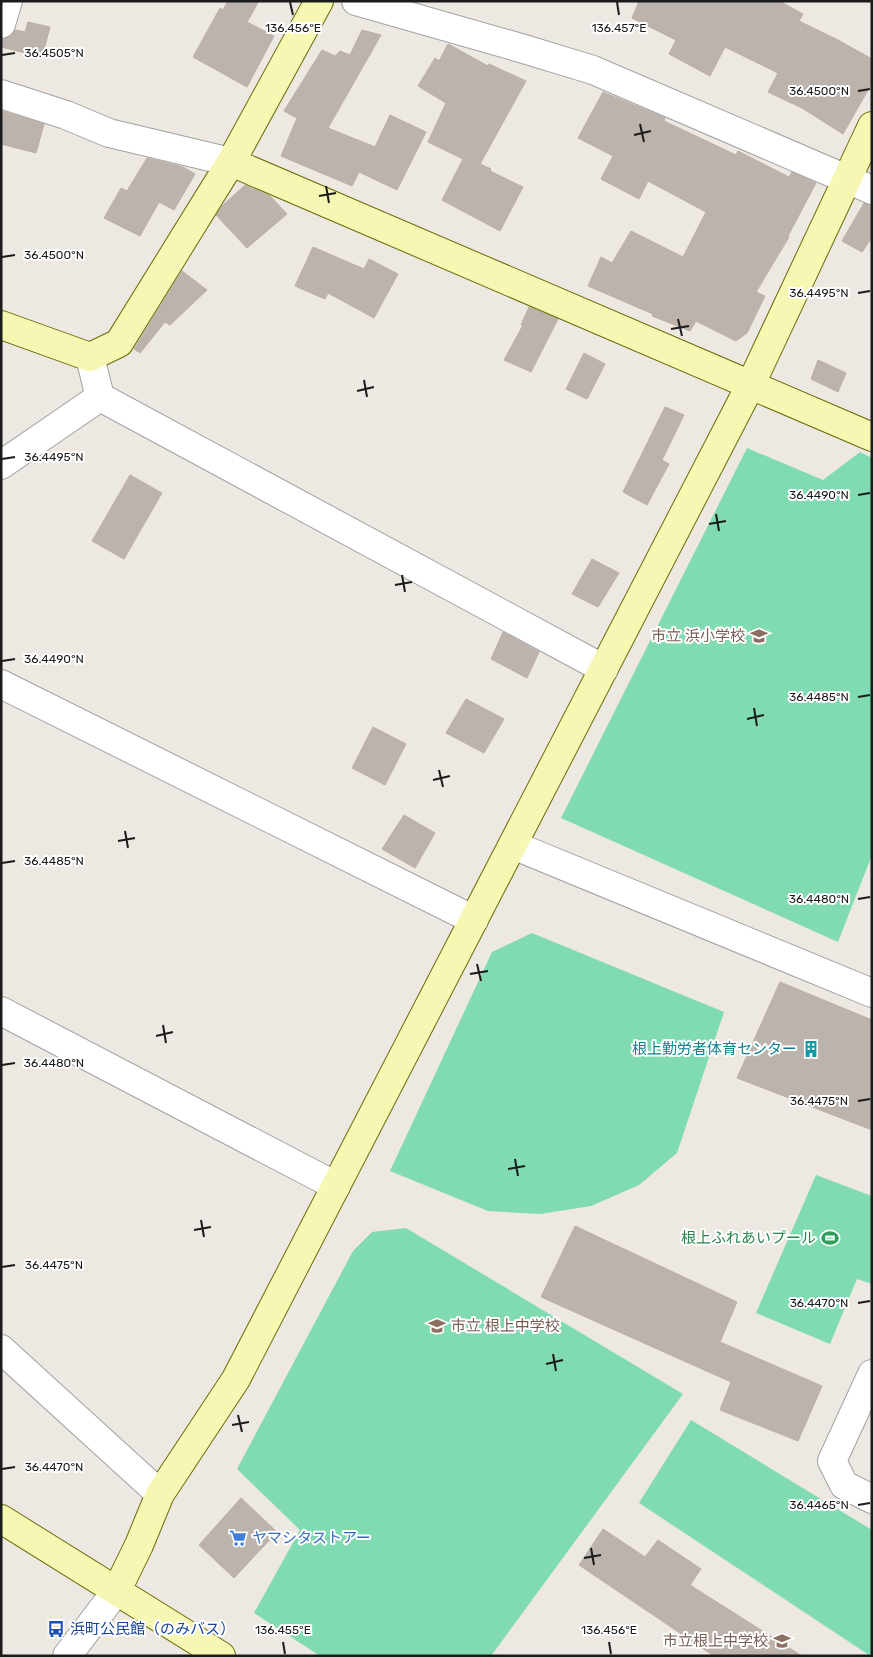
<svg xmlns="http://www.w3.org/2000/svg" width="873" height="1657" font-family="Rubik,'Noto Sans JP',sans-serif">
	<style>
		.pitch { fill: #80dbb2 }
		.building { fill: #bdb3ad; stroke: #beaea4 }
		.lines { fill: none; stroke-linecap: round; stroke-linejoin: round }
		.street-casing { stroke: #a2a2a2; stroke-width: 30 }
		.secondary-casing { stroke: #686d07; stroke-width: 30 }
		.street { stroke: #fff; stroke-width: 28 }
		.secondary { stroke: #f7f7b4; stroke-width: 28 }
		.ticks { fill: none; stroke: #1b1b1b; stroke-width: 2 }
		.labels { text-anchor: middle; stroke-width: 4; stroke-linejoin: round; paint-order: stroke }
		.education-label { font-size: 15px; fill: #785e54; stroke: #fff; text-anchor: end }
		.culture-label { font-size: 15px; fill: #0d838f; stroke: #fff; text-anchor: end }
		.leisure-label { font-size: 15px; fill: #27864d; stroke: #fff; text-anchor: end }
		.shop-label { font-size: 15px; fill: #366cbe; stroke: #fff; text-anchor: start }
		.transit-label { font-size: 15px; fill: #164399; stroke: #fff; text-anchor: start }
		.ticks-label { font-size: 12px; text-anchor: middle; fill: #1b1b1b; stroke: #fff; stroke-width: 4; stroke-linejoin: round; paint-order: stroke }
	</style>
	<rect width="100%" height="100%" fill="#ede8e1"/>
	<!-- pitch -->
	<g class="pitch">
		<path d="M747,448L823,480L860,452L872,458V855L838,942L561,818Z"/>
		<path d="M532,933L724,1012L677,1153L639,1185L591,1206L540,1214L488,1211L390,1171L492,952Z"/>
		<path d="M816,1175L872,1196V1284L857,1279L830,1344L756,1313Z"/>
		<path d="M406,1228L683,1394L491,1656H320L254,1613L300,1530L237,1469L353,1251L372,1232Z"/>
		<path d="M691,1420L872,1530V1651L869,1655L639,1503Z"/>
	</g>
	<!-- building -->
	<g class="building">
		<path d="M228,1H259L247,22L274,36L247,87L193,57L220,8L223,10Z"/>
		<path d="M639,1H779L803,14L799,21L838,40L872,59V83L843,134L802,108L768,92L778,73L725,47L710,76L669,54L676,40L632,18Z"/>
		<path d="M28,22L50,27L42,57L1,47V39L11,36L15,30L25,32Z"/>
		<path d="M362,30L381,35L328,128L375,147L390,115L426,132L397,190L359,172L352,186L281,156L297,118L284,111L322,50L335,56L340,51L350,55Z"/>
		<path d="M448,44L488,66L489,64L526,81L480,164L491,169L490,171L523,187L500,231L442,200L463,159L428,142L446,103L418,86L435,58L439,61Z"/>
		<path d="M603,92L665,118L664,121L736,155L738,151L789,177L792,172L816,183L788,236L789,237L756,292L765,296L747,333L736,341L696,321L690,331L652,316L653,314L588,286L601,257L612,263L631,231L683,257L706,212L648,181L639,199L601,179L613,156L578,138Z"/>
		<path d="M2,111L44,124L36,153L1,144Z"/>
		<path d="M147,158L183,167L195,174L174,210L159,202L140,236L104,218L121,188L127,191Z"/>
		<path d="M245,185L270,196L287,214L247,248L216,215L222,206Z"/>
		<path d="M864,203L872,205V237L862,252L842,241Z"/>
		<path d="M313,247L364,269L369,259L398,274L374,318L328,293L325,299L295,286Z"/>
		<path d="M182,271L207,290L170,325L165,322L140,353L134,349Z"/>
		<path d="M529,307L558,319L531,372L504,360L523,325H521Z"/>
		<path d="M584,353L605,364L587,399L566,389Z"/>
		<path d="M818,360L846,373L838,392L811,379Z"/>
		<path d="M665,407L684,415L662,460L669,464L647,505L623,492Z"/>
		<path d="M130,475L162,493L124,559L92,541Z"/>
		<path d="M592,559L619,573L598,607L572,594Z"/>
		<path d="M503,632L539,652L527,678L491,659Z"/>
		<path d="M466,699L504,719L484,753L446,733Z"/>
		<path d="M373,727L406,744L385,785L352,768Z"/>
		<path d="M404,815L435,833L415,868L382,849Z"/>
		<path d="M780,982L872,1020V1130L737,1078Z"/>
		<path d="M575,1226L737,1302L720,1342L822,1386L798,1441L720,1410L731,1382L541,1297Z"/>
		<path d="M241,1498L277,1532L234,1578L199,1545Z"/>
		<path d="M603,1529L645,1557L658,1540L701,1569L690,1585L802,1656H714L579,1565Z"/>
	</g>
	<g class="lines">
		<!-- street casing -->
		<g class="street-casing">
			<g id="street">
				<path d="M356,1L524,49L593,70L872,190"/>
				<path d="M1,24L8,1"/>
				<path d="M1,94L66,115L109,133L231,162"/>
				<path d="M90,357L100,397L604,669"/>
				<path d="M1,465L100,397"/>
				<path d="M1,684L474,920"/>
				<path d="M513,845L872,993"/>
				<path d="M1,1011L336,1186"/>
				<path d="M1,1349L160,1494"/>
				<path d="M872,1374L832,1461L844,1485L872,1499"/>
				<path d="M67,1656L117,1590"/>
			</g>
		</g>
		<!-- secondary casing -->
		<g class="secondary-casing">
			<g id="secondary">
				<path d="M231,162L872,437"/>
				<path d="M1,325L90,357L119,343L231,162L319,1"/>
				<path d="M1,1519L221,1656"/>
				<path d="M117,1590L139,1545L160,1494L236,1379L750,386L872,126"/>
			</g>
		</g>
		<!-- street -->
		<use href="#street" class="street"/>
		<!-- secondary -->
		<use href="#secondary" class="secondary"/>
	</g>
	<!-- ticks -->
	<path class="ticks" d="M290,2L293,15M617,2L619,15M2,55L15,53M858,91L870,89M640,124L644,142M634,135L651,131M326,186L329,203M319,196L336,193M2,257L15,255M858,293L870,291M678,319L682,336M671,329L689,326M364,380L367,397M357,391L374,387M2,459L15,457M858,495L870,493M716,514L719,531M709,524L726,521M402,575L405,592M395,585L412,582M2,661L15,659M858,697L870,695M754,708L757,726M747,719L764,715M439,770L443,787M433,780L450,776M125,831L128,848M118,841L135,838M2,863L15,861M858,899L870,897M477,964L481,981M470,974L488,971M163,1025L166,1043M156,1036L173,1032M2,1065L15,1063M858,1101L870,1099M515,1159L518,1176M508,1169L525,1166M201,1220L204,1237M194,1230L211,1227M2,1267L15,1265M858,1303L870,1301M553,1354L556,1371M546,1364L563,1360M238,1415L242,1432M232,1425L249,1422M2,1469L15,1467M858,1505L870,1503M591,1548L594,1565M584,1558L601,1555M283,1642L285,1654M609,1642L611,1654"/>
	<!-- icons -->
	<defs>
		<g id="school-bare" transform="scale(1.35)"><path d="M0-5L7-2L0 1L-7-2ZM-4 1L0 2.5L4 1V4Q0 6-4 4Z" fill="#8d6e63" stroke="#fff" stroke-width="2.5" paint-order="stroke"/></g>
		<g id="building-bare" transform="scale(1.35)"><path d="M-4-6H4V6H1V3H-1V6H-4ZM-2.5-4.3h1.7v1.8h-1.7ZM.8-4.3h1.7v1.8H.8ZM-2.5-1h1.7V.8h-1.7ZM.8-1h1.7V.8H.8Z" fill="#0f9aa8" stroke="#fff" stroke-width="2.5" paint-order="stroke"/></g>
		<g id="stadium-bare" transform="scale(1.35)"><path d="M0-5a6.5 5 0 1 0 0 10a6.5 5 0 1 0 0-10ZM-3.5-1.8h7v3.6h-7Z" fill="#2e9e5b" stroke="#fff" stroke-width="2.5" paint-order="stroke"/></g>
		<g id="supermarket-bare" transform="scale(1.35)"><path d="M-6-5.5h2.5l.6 2H6L4.5 2H-2.5L-4.4-4H-6ZM-1.5 3.2a1.3 1.3 0 1 0 .1 0ZM3 3.2a1.3 1.3 0 1 0 .1 0Z" fill="#3f7fe0" stroke="#fff" stroke-width="2.5" paint-order="stroke"/></g>
		<g id="bus-bare" transform="scale(1.35)"><path d="M-5-6H5V4H4V6H2V4H-2V6H-4V4H-5ZM-3.5-4V0h7V-4ZM-3.5 1.2v1.5H-2V1.2ZM2 1.2v1.5H3.5V1.2Z" fill="#1a4fb4" stroke="#fff" stroke-width="2.5" paint-order="stroke"/></g>
	</defs>
	<g fill-rule="evenodd">
		<use href="#school-bare" x="759" y="636"/>
		<use href="#building-bare" x="811" y="1049"/>
		<use href="#stadium-bare" x="830" y="1238"/>
		<use href="#school-bare" x="437" y="1326"/>
		<use href="#supermarket-bare" x="238" y="1538"/>
		<use href="#bus-bare" x="56" y="1629"/>
		<use href="#school-bare" x="782" y="1641"/>
	</g>
	<g class="labels">
		<!-- education labels -->
		<g class="education-label">
			<text x="745" y="641">市立 浜小学校</text>
			<text x="451" y="1331" text-anchor="start">市立 根上中学校</text>
			<text x="768" y="1646">市立根上中学校</text>
		</g>
		<!-- culture labels -->
		<g class="culture-label">
			<text x="797" y="1054">根上勤労者体育センター</text>
		</g>
		<!-- leisure labels -->
		<g class="leisure-label">
			<text x="816" y="1243">根上ふれあいプール</text>
		</g>
		<!-- shop labels -->
		<g class="shop-label">
			<text x="252" y="1543">ヤマシタストアー</text>
		</g>
		<!-- transit labels -->
		<g class="transit-label">
			<text x="70" y="1634">浜町公民館（のみバス）</text>
		</g>
	</g>
	<g class="ticks-label">
		<text x="293" y="32">136.456°E</text>
		<text x="619" y="32">136.457°E</text>
		<text x="54" y="57">36.4505°N</text>
		<text x="819" y="95">36.4500°N</text>
		<text x="54" y="259">36.4500°N</text>
		<text x="819" y="297">36.4495°N</text>
		<text x="54" y="461">36.4495°N</text>
		<text x="819" y="499">36.4490°N</text>
		<text x="54" y="663">36.4490°N</text>
		<text x="819" y="701">36.4485°N</text>
		<text x="54" y="865">36.4485°N</text>
		<text x="819" y="903">36.4480°N</text>
		<text x="54" y="1067">36.4480°N</text>
		<text x="819" y="1105">36.4475°N</text>
		<text x="54" y="1269">36.4475°N</text>
		<text x="819" y="1307">36.4470°N</text>
		<text x="54" y="1471">36.4470°N</text>
		<text x="819" y="1509">36.4465°N</text>
		<text x="283" y="1634">136.455°E</text>
		<text x="609" y="1634">136.456°E</text>
	</g>
	<!-- border -->
	<rect width="873" height="1657" fill="none" stroke="#1b1b1b" stroke-width="5"/>
</svg>
